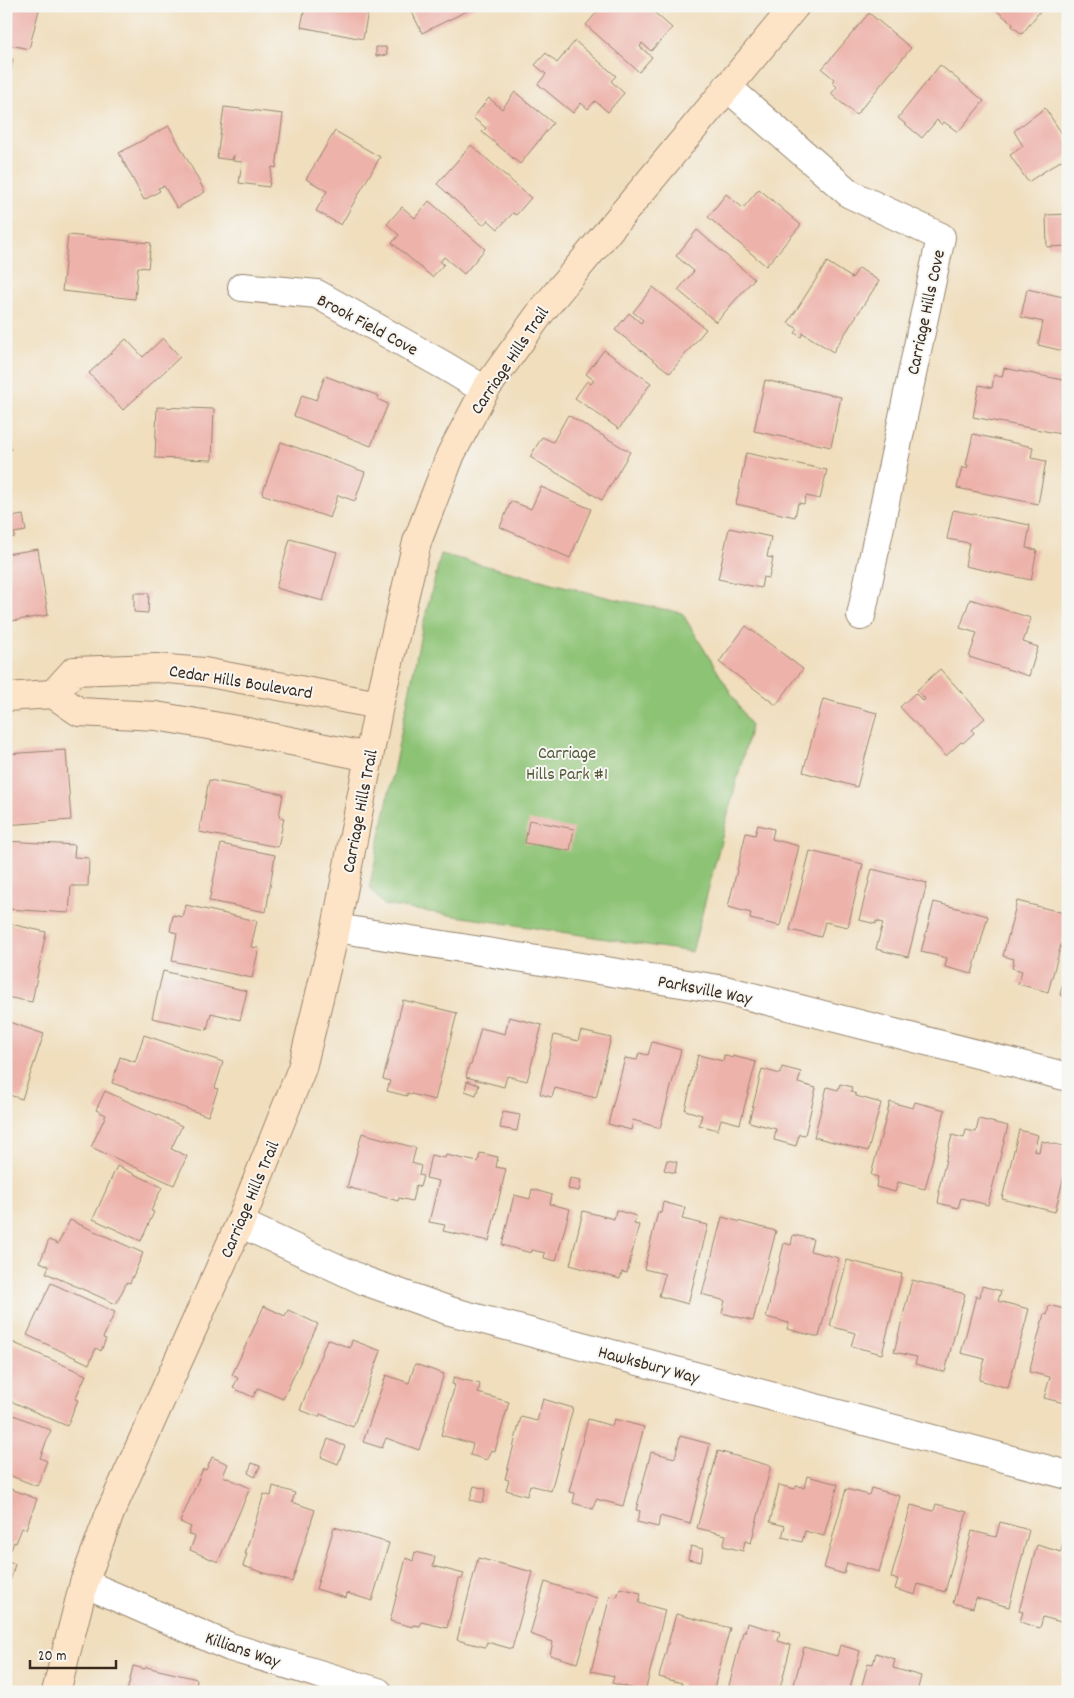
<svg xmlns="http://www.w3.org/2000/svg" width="1074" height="1698" font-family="Dekko,sans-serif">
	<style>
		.green { fill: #8dc375; stroke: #64764a }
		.building { fill: #edb2aa }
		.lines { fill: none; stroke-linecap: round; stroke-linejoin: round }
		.street-casing { stroke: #96846e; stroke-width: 30 }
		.secondary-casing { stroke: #96846e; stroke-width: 30 }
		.street { stroke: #fff; stroke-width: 28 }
		.secondary { stroke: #fee4c6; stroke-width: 28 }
		.labels { text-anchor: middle; stroke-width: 4; stroke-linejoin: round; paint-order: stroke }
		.street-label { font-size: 18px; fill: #3b2a1e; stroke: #f6f6f2 }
		.park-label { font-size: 18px; fill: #545838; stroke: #f6f6f2 }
	</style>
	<rect width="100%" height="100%" fill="#f6f6f2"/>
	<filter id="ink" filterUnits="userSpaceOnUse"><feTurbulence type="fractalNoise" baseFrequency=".02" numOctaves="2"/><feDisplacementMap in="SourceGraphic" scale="10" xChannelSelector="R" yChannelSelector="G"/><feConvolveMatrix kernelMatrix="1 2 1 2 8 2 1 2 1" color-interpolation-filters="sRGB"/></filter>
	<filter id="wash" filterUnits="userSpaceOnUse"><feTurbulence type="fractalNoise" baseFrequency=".0096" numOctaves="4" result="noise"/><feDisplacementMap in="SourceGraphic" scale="20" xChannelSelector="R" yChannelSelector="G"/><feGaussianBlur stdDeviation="1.12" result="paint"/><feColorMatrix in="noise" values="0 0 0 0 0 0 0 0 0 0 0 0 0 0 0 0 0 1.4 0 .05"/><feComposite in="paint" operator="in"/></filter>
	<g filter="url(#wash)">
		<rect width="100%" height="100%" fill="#f0debd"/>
		<!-- green -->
		<path class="green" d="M441,554L606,597L682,613L751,726L692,952L384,905L373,892L370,886L422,629Z"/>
		<g id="blocks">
			<!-- building -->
			<g class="building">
				<path d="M6,6H40L29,49L6,44Z"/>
				<path d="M305,6H369L363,39L301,27Z"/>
				<path d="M409,6H477L422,33Z"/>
				<path d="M602,6H647L672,28L651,51L642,43L640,47L652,57L639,72L586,25Z"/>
				<path d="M991,6H1044L1022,34L1012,26L1013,24Z"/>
				<path d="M869,13L911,48L856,115L831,94L837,87L832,82L834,79L822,69Z"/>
				<path d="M575,41L616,76L611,81L624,93L608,112L595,101L588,109L581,103L573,113L538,84L546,74L535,65L546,53L557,63Z"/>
				<path d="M376,47H386L387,55L376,56Z"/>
				<path d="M6,58L13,59L7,90H6Z"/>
				<path d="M940,65L984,101L958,132L944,122L942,125L937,120L922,138L898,118Z"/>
				<path d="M515,92L553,123L520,164L482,132L486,128L473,118L489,98L502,109Z"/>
				<path d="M224,107L283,114L276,168L272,167L269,187L239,183L242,162L233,161L234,155H233L232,160L217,158Z"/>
				<path d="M1045,108L1068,143V156L1028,182L1010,155L1023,146L1014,131Z"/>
				<path d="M169,126L205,192L177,208L164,186L158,188L160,191L144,200L119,153Z"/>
				<path d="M335,131L380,157L341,225L316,211L327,191L306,179Z"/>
				<path d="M471,145L531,198L516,215L513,213L498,229L488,220L483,225L437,184Z"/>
				<path d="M759,189L801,225L766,266L708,217L726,194L743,208Z"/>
				<path d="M429,201L485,249L464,274L444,257L440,262L444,264L432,277L392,243L399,235L387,224L402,207L415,218Z"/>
				<path d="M1068,214V246L1047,247L1046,215Z"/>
				<path d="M697,230L754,279L716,322L678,290L694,271L676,256Z"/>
				<path d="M68,235L151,243L148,268L138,267L135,299L62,291Z"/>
				<path d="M827,262L852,278L859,268L879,281L833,352L803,333L801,337L795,333L798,329L788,323Z"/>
				<path d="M653,287L706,329L670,373L615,330L629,313L641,323L643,320L633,312Z"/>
				<path d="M1027,289L1068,298V352L1038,345L1043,322L1021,317Z"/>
				<path d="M163,338L180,357L123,410L89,373L126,339L143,357Z"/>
				<path d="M604,350L651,383L619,429L575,398L587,381L591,384L594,380L586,374Z"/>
				<path d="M1004,368L1068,381V400L1061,434L973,417L979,385L992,388L994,375L1002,377Z"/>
				<path d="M325,376L379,396L377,399L388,404L371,446L294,416L302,395L316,400Z"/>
				<path d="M765,380L841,397L831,447L754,431Z"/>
				<path d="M157,407L214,409L212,460L155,458Z"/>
				<path d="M568,415L630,452L602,500L530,457L542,437L553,442Z"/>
				<path d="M6,422L11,450H6Z"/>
				<path d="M973,434L1033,447L1031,458L1046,461L1038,504L957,488L962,467L967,469L968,465H966Z"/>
				<path d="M281,442L365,472L355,501L338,495L330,518L262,494Z"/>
				<path d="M746,453L827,470L820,499L806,496L804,504L798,503L795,517L736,504Z"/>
				<path d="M541,487L591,509L570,558L500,527L511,501L531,509Z"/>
				<path d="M6,493L11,517L23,515L26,531L14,533L15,537L6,538Z"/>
				<path d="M953,510L1030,525L1026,548L1037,550L1031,580L965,566L969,543L947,539Z"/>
				<path d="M729,528L771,537L767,557L773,558L769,578L763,577L761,588L718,579Z"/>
				<path d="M290,539L337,552L323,601L276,588Z"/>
				<path d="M38,549L48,615L6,622V554Z"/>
				<path d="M134,593H149L148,613L134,612Z"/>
				<path d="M970,599L1031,618L1023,642L1038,647L1029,676L969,657L977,633L960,628Z"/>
				<path d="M746,626L803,669L776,705L719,662Z"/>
				<path d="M940,669L985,718L972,730L974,733L963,743L961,742L946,756L900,707L915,693L923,701L925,699L917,690Z"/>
				<path d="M823,699L877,713L857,787L803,772Z"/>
				<path d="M66,750L71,820L6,825V754Z"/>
				<path d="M209,780L283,794L279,817L284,818L278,847L199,832Z"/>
				<path d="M529,820L574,829L570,851L525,843Z"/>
				<path d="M758,825L774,829L772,839L799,846L780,926L750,919L751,913L728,907L746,833L755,835Z"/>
				<path d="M6,841L75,845L74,857L89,858L88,886H71L69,913L6,909Z"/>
				<path d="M221,844L275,855L266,912L209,901Z"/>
				<path d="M810,851L863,864L848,927L825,922L821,937L790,930Z"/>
				<path d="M872,869L927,883L908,957L876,949L883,923L876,921V924L859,920Z"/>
				<path d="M1017,901L1068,914V920L1048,992L1018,984L1022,971L1012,968L1014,959L1003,956Z"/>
				<path d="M934,902L988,916L972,974L945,967L947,958L921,952Z"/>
				<path d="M186,905L257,921L251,947L259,948L252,978L172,961L177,933L170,931L173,915L183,917Z"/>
				<path d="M6,923L46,932L32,1002L6,997Z"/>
				<path d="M1067,967H1068V997L1060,995Z"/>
				<path d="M163,971L247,991L240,1020L211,1013L207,1030L152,1018Z"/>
				<path d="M403,1000L457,1013L435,1100L407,1093V1096L387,1091L390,1081L383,1079Z"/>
				<path d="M509,1017L542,1025L527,1081L507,1076L504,1087L466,1077L469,1065H471L481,1028L505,1034Z"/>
				<path d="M6,1021L44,1034L22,1099L6,1094Z"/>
				<path d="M581,1031L611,1038L596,1098L555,1088L552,1097L540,1094L554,1035L578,1041Z"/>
				<path d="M144,1035L223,1062L215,1088L218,1089L208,1116L112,1083L120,1057L135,1062Z"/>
				<path d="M652,1042L681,1050L660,1128L633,1120L631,1130L608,1124L625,1058L637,1060L639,1053L648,1055Z"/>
				<path d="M698,1055L723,1061L724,1055L732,1058L733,1056L756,1062L740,1124L721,1119L718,1130L699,1125L702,1115L685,1110Z"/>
				<path d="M782,1067L801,1072L798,1083L816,1088L805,1135L799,1134L796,1146L774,1140L776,1129L749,1122L762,1069L780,1074Z"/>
				<path d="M467,1081L479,1085L476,1095L465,1091Z"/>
				<path d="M840,1084L852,1087L851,1092L856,1094V1096L881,1103L868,1151L814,1137L827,1087L838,1090Z"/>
				<path d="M105,1091L182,1126L171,1149L187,1156L174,1185L91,1147L106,1115L96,1110Z"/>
				<path d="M890,1102L913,1108L915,1102L945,1110L925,1189L898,1182L895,1192L876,1187L878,1177L871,1175Z"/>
				<path d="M503,1112L520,1115L517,1131L500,1128Z"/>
				<path d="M979,1119L1008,1126L988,1205L961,1198L958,1208L938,1203L940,1192H938L952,1135L964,1138L966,1130L976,1132Z"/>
				<path d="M1019,1130L1038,1135L1034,1151L1039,1152L1041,1141L1068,1147V1160L1055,1212L1002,1199Z"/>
				<path d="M362,1133L416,1148L412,1163L421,1166L419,1175L423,1176L420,1187L416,1185L412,1201L399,1198L398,1201L347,1187Z"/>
				<path d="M480,1153L498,1157L496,1167L506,1169L489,1241L443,1231L445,1225L429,1222L439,1181L426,1178L431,1155L445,1158L446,1155L478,1162Z"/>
				<path d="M667,1160L677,1162L675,1173L664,1170Z"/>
				<path d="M117,1166L162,1187L151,1211L154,1212L141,1241L93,1219Z"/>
				<path d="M570,1178L581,1180L579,1191L568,1189Z"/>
				<path d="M532,1189L552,1195L550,1204L570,1209L556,1261L544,1258L545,1253L532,1250L531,1253L502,1245L514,1195L530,1199Z"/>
				<path d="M663,1202L685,1208L682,1219L708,1225L688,1304L659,1296L665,1274L644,1269L658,1212L661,1213Z"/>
				<path d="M616,1210L636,1216L634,1224L639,1225L627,1273L622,1272L620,1279L570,1265L583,1211L614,1219Z"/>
				<path d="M722,1217L776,1231L753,1321L722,1313L725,1301L702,1294Z"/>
				<path d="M70,1220L143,1253L130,1283L127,1282L116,1304L46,1273L49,1266L40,1262L49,1240L58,1244Z"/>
				<path d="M793,1235L813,1239L810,1251L839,1258L819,1337L787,1329L789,1323L766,1317L784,1243L791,1245Z"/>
				<path d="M847,1260L902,1274L882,1354L851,1346L855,1333L830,1326Z"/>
				<path d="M912,1280L965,1294L945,1372L915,1364L917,1357L894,1352Z"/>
				<path d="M51,1283L115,1312L103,1338L106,1339L101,1351L96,1348L89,1364L27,1335Z"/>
				<path d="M982,1286L1001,1291L998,1301L1029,1309L1008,1388L979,1380L985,1359L961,1353L976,1296L980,1297Z"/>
				<path d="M1049,1305L1068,1310L1066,1320L1068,1321V1404L1044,1398L1050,1377L1029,1372L1044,1314L1047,1315Z"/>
				<path d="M264,1306L285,1316L288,1310L318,1324L283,1399L258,1388L253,1397L233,1388L238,1378L232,1375Z"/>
				<path d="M327,1339L350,1348L352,1340L381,1351L353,1427L320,1414L319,1417L300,1410Z"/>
				<path d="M12,1342L86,1375L75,1399L78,1400L67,1426L6,1399V1355Z"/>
				<path d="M415,1364L444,1374L419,1450L386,1438L382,1448L363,1442L386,1375L409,1383Z"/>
				<path d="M454,1377L480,1384L478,1393L509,1402L495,1451L491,1450L487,1460L470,1455L473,1444L441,1435L455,1385L452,1384Z"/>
				<path d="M543,1399L573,1408L551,1491L530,1485L527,1496L506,1490L509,1480L505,1479L521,1417L537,1421Z"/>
				<path d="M6,1412L51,1430L40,1458L47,1461L37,1486L6,1474Z"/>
				<path d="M588,1419L612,1426L614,1419L644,1427L623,1506L596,1499L593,1509L573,1503L575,1493L569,1492Z"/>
				<path d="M680,1436L710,1444L690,1524L660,1516L658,1527L637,1522L640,1511L636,1510L651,1452L675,1458Z"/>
				<path d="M328,1439L345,1446L338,1464L321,1457Z"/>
				<path d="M718,1451L771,1466L751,1543L745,1541L743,1551L723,1546L726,1535L697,1528Z"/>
				<path d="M212,1457L228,1464L223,1476L250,1488L218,1562L190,1550L195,1537L188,1534L191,1527L180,1522L203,1469L206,1470Z"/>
				<path d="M252,1463L260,1466L255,1477L248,1473Z"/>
				<path d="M807,1476L838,1484L824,1536L805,1531L802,1542L782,1537L785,1526L770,1522L779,1485L795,1489L797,1485L804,1488Z"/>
				<path d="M273,1486L295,1493L292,1502L315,1510L292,1582L243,1566L247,1554H245L264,1494L271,1496Z"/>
				<path d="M474,1486L486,1489L483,1503L470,1500Z"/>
				<path d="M6,1487L37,1499L26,1529L22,1528L16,1543L14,1542L11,1550L6,1548Z"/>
				<path d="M871,1488L900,1496L879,1572L847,1563L844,1574L824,1568L846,1489L869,1495Z"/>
				<path d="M936,1504L967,1512L945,1592L918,1584L915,1595L895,1589L898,1579L891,1578L911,1505L934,1511Z"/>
				<path d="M1000,1522L1029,1530L1009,1607L976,1598L973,1608L953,1603L972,1531L996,1537Z"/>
				<path d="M334,1527L389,1543L372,1601L347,1593L346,1598L316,1589Z"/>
				<path d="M1064,1538L1068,1539V1624L1043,1617L1040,1628L1020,1622L1023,1612L1019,1611L1037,1545L1061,1552Z"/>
				<path d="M691,1546L703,1549L701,1562L688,1559Z"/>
				<path d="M415,1552L435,1557L433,1566L464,1574L462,1579H459L447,1628L421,1622L420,1626L413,1625V1627L390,1621L406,1558L413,1561Z"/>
				<path d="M478,1558L533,1572L512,1649L487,1642L485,1647L457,1640Z"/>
				<path d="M6,1562L15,1564L7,1592H6Z"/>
				<path d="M545,1582L597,1598L577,1663L550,1655L553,1642L530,1634Z"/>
				<path d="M620,1588L641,1593L639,1603L665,1610L645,1692L612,1683L614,1676L591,1671L610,1596L617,1597Z"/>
				<path d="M676,1614L730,1628L713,1692H680L682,1683L659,1677Z"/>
				<path d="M747,1623L780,1632L778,1641L791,1645L779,1692H738L728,1689L743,1632H745Z"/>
				<path d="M840,1645L860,1651L849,1692H792L804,1647L837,1656Z"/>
				<path d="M876,1653L895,1659L893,1668L921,1676L917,1692H860L868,1663L873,1664Z"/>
				<path d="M133,1666L145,1669L146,1667L197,1679L195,1692H127Z"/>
			</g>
		</g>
	</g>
	<g filter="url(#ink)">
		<use href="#blocks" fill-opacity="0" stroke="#96846e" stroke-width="1"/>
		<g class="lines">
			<!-- street casing -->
			<g class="street-casing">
				<g id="street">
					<path d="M727,87L850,194L941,237L861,616"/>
					<path d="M242,287L317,294L445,366L485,390"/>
					<path d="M336,928L725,990L1068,1077"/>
					<path d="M240,1223L365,1281L450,1311L1068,1475"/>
					<path d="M84,1583L230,1647L378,1692"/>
				</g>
			</g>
			<!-- secondary casing -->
			<g class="secondary-casing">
				<g id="secondary">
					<path d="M53,694L74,671L156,668L204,672L379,705"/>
					<path d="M6,697L53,694L79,712L156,716L237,730L369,757"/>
					<path d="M56,1692L84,1583L110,1513L240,1223L302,1068L336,928L379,705L417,542L451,454L485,390L541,312L795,6"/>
				</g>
			</g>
			<!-- street -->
			<use href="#street" class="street"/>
			<!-- secondary -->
			<use href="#secondary" class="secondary"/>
		</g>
	</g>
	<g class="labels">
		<!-- street labels -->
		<g class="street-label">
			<text transform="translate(925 312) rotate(-78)" y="6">Carriage Hills Cove</text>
			<text transform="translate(368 324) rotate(28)" y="6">Brook Field Cove</text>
			<text transform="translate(509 360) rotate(-56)" y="6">Carriage Hills Trail</text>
			<text transform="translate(241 681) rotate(9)" y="6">Cedar Hills Boulevard</text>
			<text transform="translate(359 811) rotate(-79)" y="6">Carriage Hills Trail</text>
			<text transform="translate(705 989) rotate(11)" y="6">Parksville Way</text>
			<text transform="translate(249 1199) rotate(-67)" y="6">Carriage Hills Trail</text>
			<text transform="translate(649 1364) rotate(15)" y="6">Hawksbury Way</text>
			<text transform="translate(243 1649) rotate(19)" y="6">Killians Way</text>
		</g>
		<!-- park labels -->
		<g class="park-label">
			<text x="567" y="758">Carriage<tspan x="567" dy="21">Hills Park #1</tspan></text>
		</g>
	</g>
	<!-- margin -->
	<rect width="1074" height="1698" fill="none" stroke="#f6f6f2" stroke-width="25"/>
	<!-- scale -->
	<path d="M30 1660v8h86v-8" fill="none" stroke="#3b2a1e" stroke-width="2.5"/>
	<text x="38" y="1660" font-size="15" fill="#3b2a1e" stroke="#f6f6f2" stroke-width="4" paint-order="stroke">20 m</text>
</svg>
